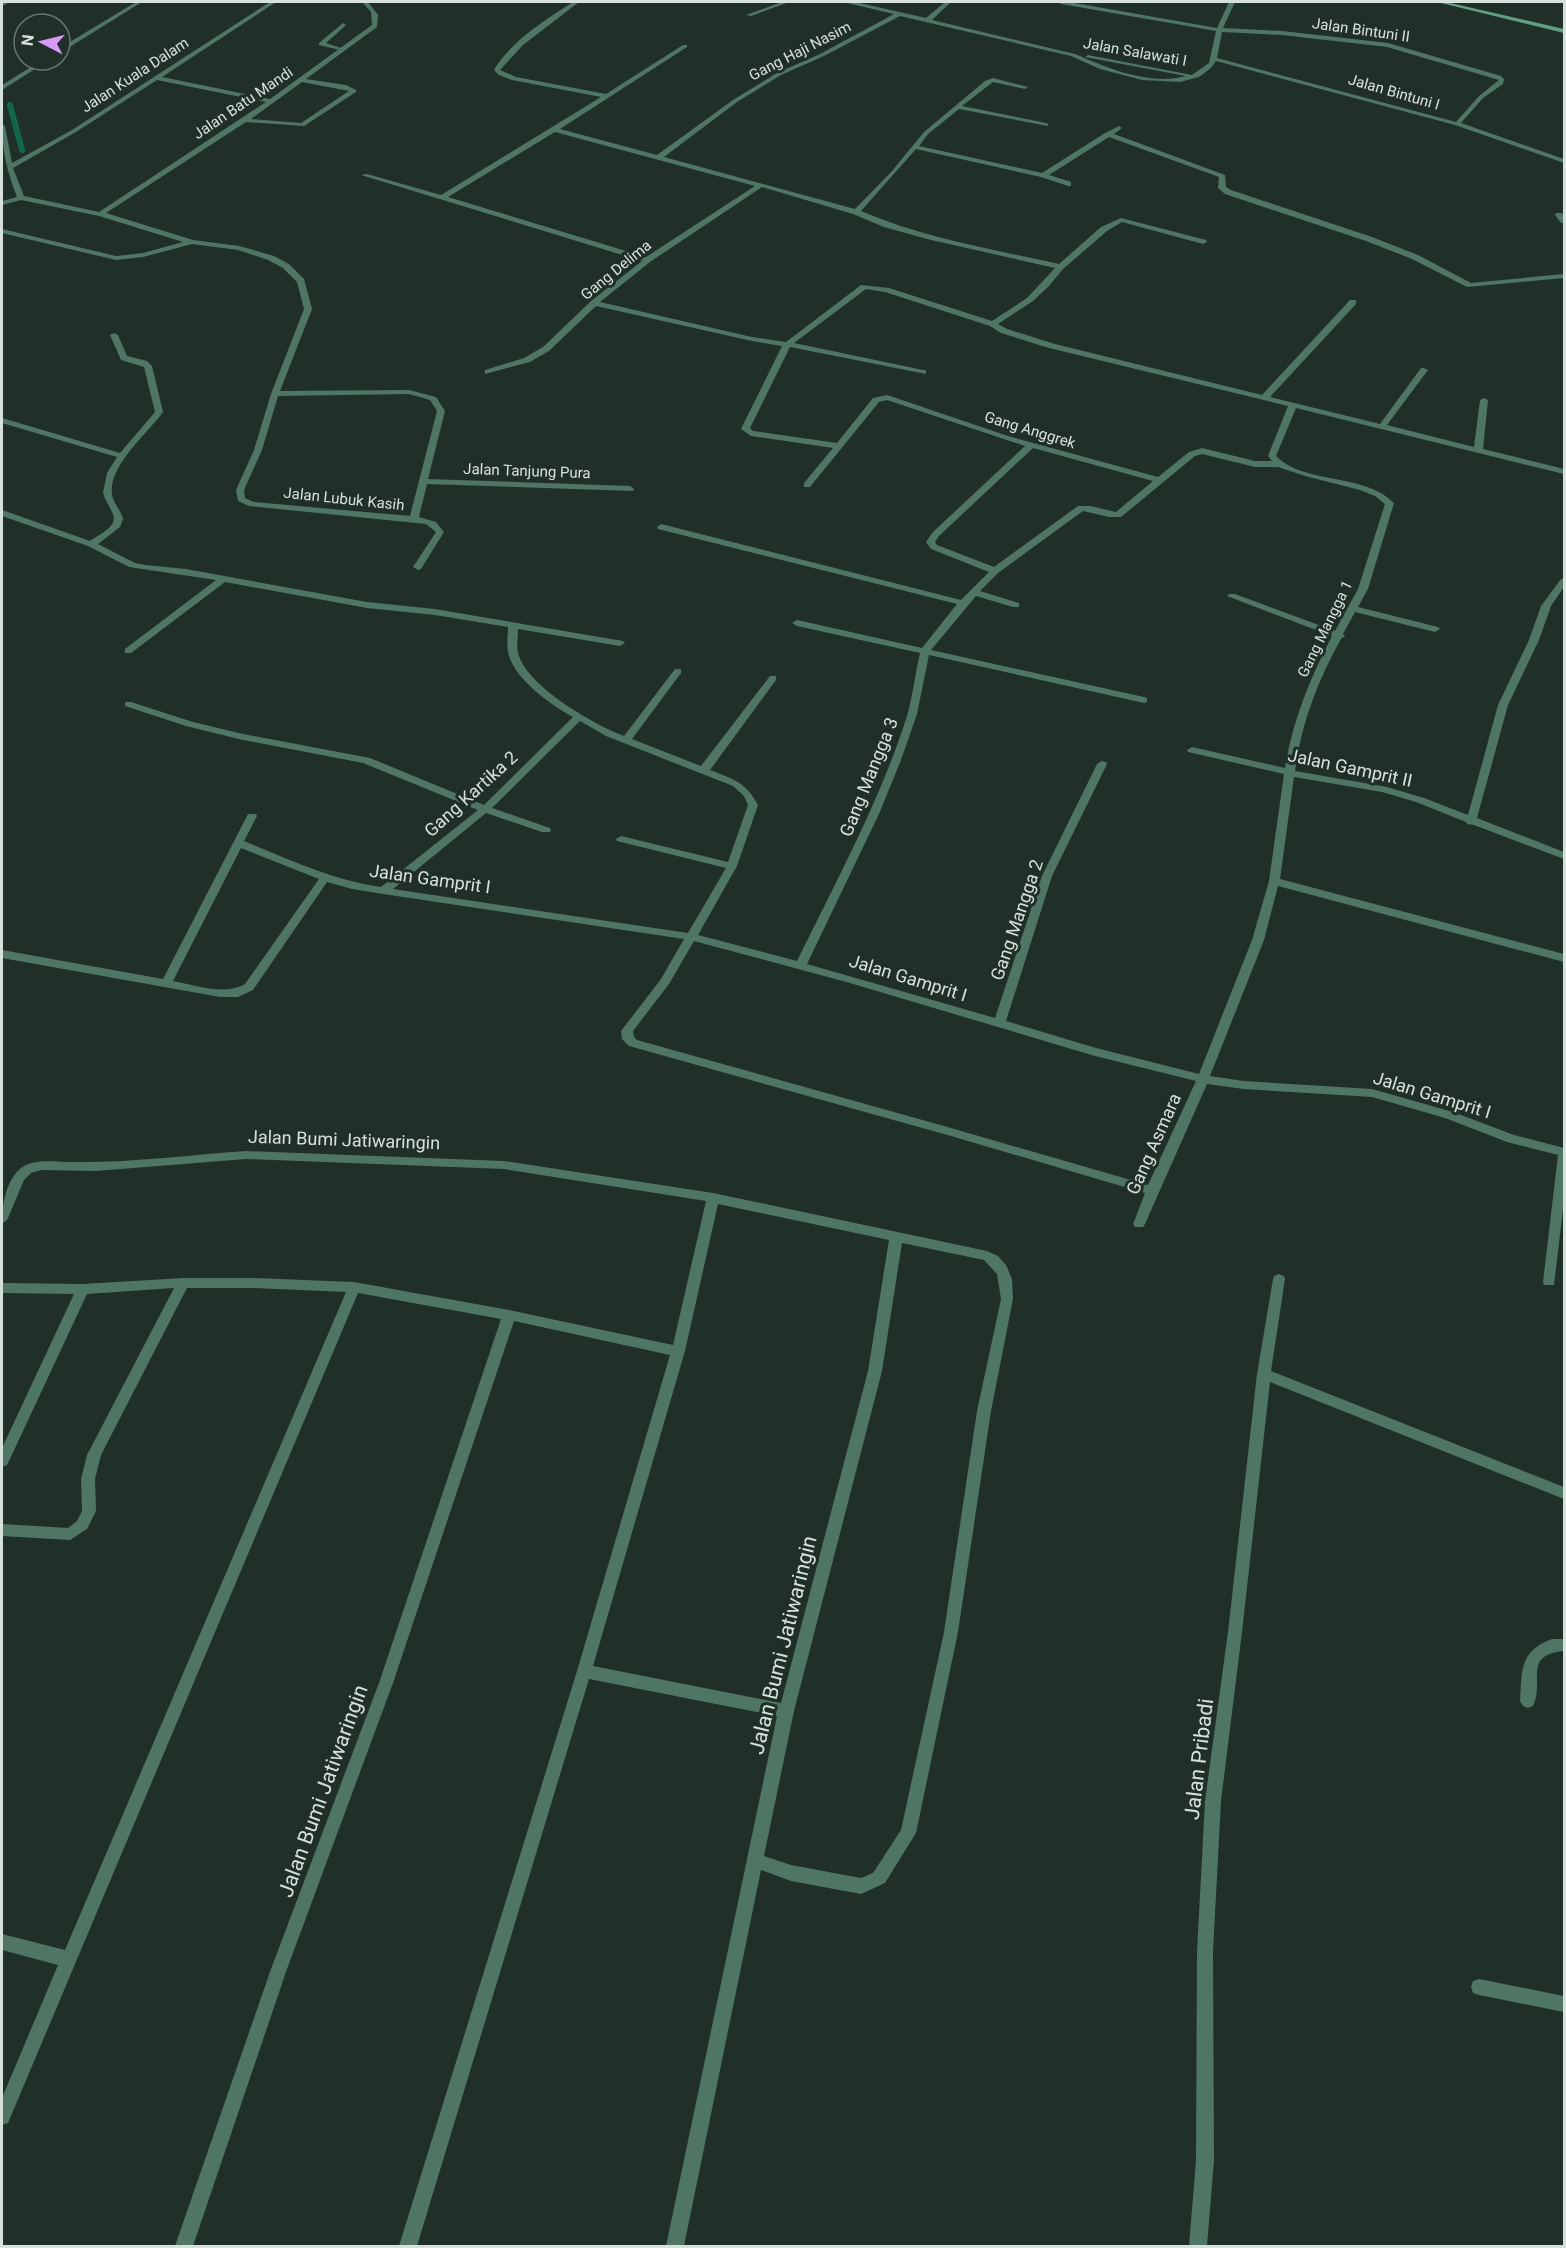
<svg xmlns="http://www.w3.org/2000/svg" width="1566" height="2248" font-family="Roboto,sans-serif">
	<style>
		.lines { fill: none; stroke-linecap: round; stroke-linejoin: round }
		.stream { stroke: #12674a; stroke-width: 6 }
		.lane { fill: #4f7564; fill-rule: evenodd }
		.street { fill: #4f7564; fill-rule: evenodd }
		.secondary { fill: #619f83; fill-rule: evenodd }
		.labels { text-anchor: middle; stroke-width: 6; stroke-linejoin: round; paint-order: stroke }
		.far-street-label { font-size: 15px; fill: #d7e1dc; stroke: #202f28 }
		.street-label { font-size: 18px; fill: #d7e1dc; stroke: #202f28 }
		.near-street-label { font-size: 21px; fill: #d7e1dc; stroke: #202f28 }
	</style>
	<rect width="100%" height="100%" fill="#202f28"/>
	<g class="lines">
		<!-- stream -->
		<path class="stream" d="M10,105L22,150"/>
		<!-- lane -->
		<path class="lane" d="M343,23L346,25L345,26L326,43L344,49V51L319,45V43Z"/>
		<!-- street -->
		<g class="street">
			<path d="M2,2H10L2,6Z"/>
			<path d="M136,2H142L60,53V48Z"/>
			<path d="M270,2H276L162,77L270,99L372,25L371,12L362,2H368L378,15L377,27L306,79L346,85L356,90V92L304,126L246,122L106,213L193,240L239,246L274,256L289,264L304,279L312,309L280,391L409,390L436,397L445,411L428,479L630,486L634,489L633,491L427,484L419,517L436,522L444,532L421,569L418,570L413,567L436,532L426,524L249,506L238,501L236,490L254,450L271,394L304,309L297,282L283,268L268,260L238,250L192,244L143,257L116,260L2,233V229L116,256L143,253L183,242L99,216L21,200L2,205V201L17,197C7,172 2,151 2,124L5,126L12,163L72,130ZM157,80L266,102L99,212L24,196L13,168L76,132ZM302,82L349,91L301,123L251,119ZM409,394L430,400L437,411L410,516L254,502L245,498L244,490L262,450L278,396Z"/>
			<path d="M573,2H579L523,45L500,70L516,77L606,94L683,45H687V47L560,129L657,155L733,100L777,73L820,54L894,14L847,3L846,2H855L926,18L945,2H951L932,20L1075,54C1107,68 1150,86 1186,76L1085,57L1088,55L1192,75L1209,63L1216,31L1061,4L1058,2H1069L1217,28L1229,2H1235L1223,28L1282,31L1388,43L1501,76L1504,79L1503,84L1483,98L1461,123L1564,159V163L1455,125L1216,61L1211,68L1199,77L1180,82L1142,80L1100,69L1071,56L900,16L824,56L781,75L737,102L664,157L855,209L892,171L924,132L985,81L993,78L1028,87L1025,89L993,82L962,106L1046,123L1048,124V126L959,109L928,134L919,146L1042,173L1105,133L1119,126L1122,128L1114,134L1225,175L1226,187L1231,190L1372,237L1418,255L1471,283L1564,274V278L1467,287L1412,259L1366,241L1225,194L1218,188L1219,177L1109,137L1049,175L1071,182V186H1068L1041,177L916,149L861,211C924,238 992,249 1059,264L1101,227L1121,218L1206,240L1207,242L1203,244L1122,222L1107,231L1063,269L1049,286L1033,301L998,324L1007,329L1055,344L1262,395L1350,300H1356V304L1270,397L1380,424L1421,368H1424L1428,370L1387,425L1474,447L1480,400L1484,398L1488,400L1483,449L1564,469V474L1296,408L1276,456C1304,485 1364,472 1394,503L1368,589L1358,607L1438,627L1440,629L1435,632L1355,612L1343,634L1345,636L1341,639C1318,680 1301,724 1295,771L1387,787L1424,798L1468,815L1498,705L1529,640L1541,606L1561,579L1564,578V587L1551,606L1539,640L1508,705L1477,818L1564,852V859L1474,825L1467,824L1466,822L1416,802L1382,792L1294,777L1280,879L1564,954V962L1278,886L1264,940L1210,1076L1244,1081L1372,1089L1453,1112L1514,1135L1564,1148V1201L1554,1285H1544L1543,1282L1558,1155L1507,1142L1445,1118L1372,1097L1244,1089L1207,1084L1145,1224L1143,1227H1135L1133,1224L1145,1193L951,1136L629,1046L622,1039L621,1031L661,979L684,939L383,894L352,889L327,882L253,990L238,997H220L2,958V950L163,979L248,814H256L257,816L244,841C290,860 333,880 381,887L478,810L363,763L243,740L186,726L125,706V702H131L193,722L243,734L370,758L484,805L573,717C551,705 517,681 509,656C506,647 508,636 508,627L435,615L367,608L225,582L131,653H125V649L216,580L129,567L88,546L2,516V510L5,511L90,541C100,534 120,526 112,512C109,505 105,500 103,493L107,473L117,457L2,423V418L120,453L155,412L144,367L121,360L110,335L114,333L118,335L127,356L147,361L152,366L163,412C148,433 108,466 112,494C113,503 121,510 123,519L120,527L98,544L135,563L145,565L186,569L367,602L435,609L623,641L625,643L620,646L518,629C518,637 516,648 519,656C530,688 593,724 624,736L675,669H681V673L632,739L701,766L770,676H776V680L710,770C733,779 746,782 758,805L737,866L698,935L797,961C836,881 880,801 907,716C913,695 915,674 920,653L797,626L792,623L797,620L922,648L957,604L658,529L657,527L661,524L961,600L989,572L931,549L926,542L933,532L1025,446L887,400L879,402L810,487H804V483L833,448L751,436L741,429L782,346L752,341L596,306L549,351L530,362L485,374V370L524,358L543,347L591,301L642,261L361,175L367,174L441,195L601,97L512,80L499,75L494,70C511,41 545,20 573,2ZM1222,32L1282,35L1387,47L1499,80L1479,96L1456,122L1217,58ZM555,132L755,186L646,257L448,197ZM762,187L853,214L884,227L927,239L1055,268L1027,298L992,321L889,288L861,285L786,342L752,337L600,302L650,262ZM866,289L885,292L990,326L1001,333L1049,348L1288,406L1268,456L1272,461H1255L1202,448L1189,452L1158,477L1008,436L887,395L873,398L837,443L753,431L750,428L790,347L926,374V370H923L794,343ZM1033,448L1153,481L1116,512L1090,506H1078L994,567L937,545L935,542L939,536ZM1202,454L1255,467H1278L1305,476L1360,490L1375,496L1385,504L1358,589L1335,631L1235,594H1229L1227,596L1332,636C1310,678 1292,722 1285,768L1192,747L1187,750L1188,752L1284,774L1269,881L1252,940L1199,1074L1096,1048L1006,1021L1052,876L1107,764L1106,762L1102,761L1097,764L1042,876L995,1018L807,964L879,814L901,760L917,714L929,655L1144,703L1147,702V698L1144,697L931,650L976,596L1013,607H1019V603L980,591L998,573L1083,511L1109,517H1121L1195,456ZM580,721L606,736L733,786L744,796L748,805L728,862L621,836L616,839L617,841L726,868L688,933L393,889L486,813L542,832H550L551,830L550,828L492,808ZM241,848L319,879L245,984C224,996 195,985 173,981ZM694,941L850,983L1095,1056L1196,1081L1148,1185L951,1128L637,1040L634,1037L633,1031L669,984Z"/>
			<path d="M782,2H789L751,16L746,15Z"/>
			<path d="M42,60H49L2,90V85Z"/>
			<path d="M1556,213H1562L1564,217V223H1561L1555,215Z"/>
			<path d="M246,1151L504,1161L713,1193L987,1251L998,1256L1006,1265L1012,1279L1013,1299L991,1411L958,1632L916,1833L885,1883L861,1894L791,1881L761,1870L684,2246H666L777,1716L589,1679L417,2246H399L577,1671L670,1355L514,1321L393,1683L287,1969L193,2246H175L271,1969L379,1683L501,1319L358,1293L8,2123L2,2125V2098L58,1965L2,1950V1934L65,1950L346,1292L255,1288H187L101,1455L95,1479L96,1511L87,1529L70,1540L2,1536V1524L68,1528L77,1521L82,1511L81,1479L87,1455L174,1288L87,1294L9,1461L7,1465L2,1467V1448L74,1294L2,1293V1283L83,1284L183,1278H255L354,1282L509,1310L673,1345L706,1201L504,1169L246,1159L96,1171L41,1170L31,1173L24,1180L8,1218L6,1221L2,1223C2,1205 6,1180 21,1168C34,1158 56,1162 71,1162C129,1163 188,1155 246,1151ZM718,1204L889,1240L868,1371L781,1703L593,1666L685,1351ZM902,1243L984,1260L997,1274L1001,1299L977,1411L944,1632L901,1830L873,1873L861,1878L791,1865L764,1856L794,1711L882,1371Z"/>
			<path d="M1279,1274L1284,1276L1285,1279L1271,1371L1564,1487V1499L1270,1382L1242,1632L1221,1801L1213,1952L1214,2160L1207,2246H1189L1196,2160L1197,1952L1205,1801L1228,1632L1257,1374L1273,1279L1274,1276Z"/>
			<path d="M1552,1639H1564V1651C1522,1655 1545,1681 1533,1706L1528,1708L1523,1706L1520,1701C1522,1671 1519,1651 1552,1639Z"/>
			<path d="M1479,1979L1564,1996V2012L1479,1995L1473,1993L1471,1987L1473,1981Z"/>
		</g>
		<!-- secondary -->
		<path class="secondary" d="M1437,2H1446L1564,29V33Z"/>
	</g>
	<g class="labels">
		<!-- far-street labels -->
		<g class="far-street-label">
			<text transform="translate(1361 30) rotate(8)" y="5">Jalan Bintuni II</text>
			<text transform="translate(800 51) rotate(-27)" y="5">Gang Haji Nasim</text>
			<text transform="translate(1135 52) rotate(10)" y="5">Jalan Salawati I</text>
			<text transform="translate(135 75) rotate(-33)" y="5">Jalan Kuala Dalam</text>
			<text transform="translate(1394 92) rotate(16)" y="5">Jalan Bintuni I</text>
			<text transform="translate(243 103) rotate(-34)" y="5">Jalan Batu Mandi</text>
			<text transform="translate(616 270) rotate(-39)" y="5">Gang Delima</text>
			<text transform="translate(1030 430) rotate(17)" y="5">Gang Anggrek</text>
			<text transform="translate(527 471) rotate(2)" y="5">Jalan Tanjung Pura</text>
			<text transform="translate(344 499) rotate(6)" y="5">Jalan Lubuk Kasih</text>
			<text transform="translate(1325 629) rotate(-64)" y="5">Gang Mangga 1</text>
		</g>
		<!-- street labels -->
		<g class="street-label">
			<text transform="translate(1350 768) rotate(12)" y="6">Jalan Gamprit II</text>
			<text transform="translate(869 777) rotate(-68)" y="6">Gang Mangga 3</text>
			<text transform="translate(471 794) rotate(-42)" y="6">Gang Kartika 2</text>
			<text transform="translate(430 879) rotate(8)" y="6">Jalan Gamprit I</text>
			<text transform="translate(1017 920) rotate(-71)" y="6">Gang Mangga 2</text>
			<text transform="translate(908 978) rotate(17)" y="6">Jalan Gamprit I</text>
			<text transform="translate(1432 1095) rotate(17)" y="6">Jalan Gamprit I</text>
			<text transform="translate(344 1140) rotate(2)" y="6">Jalan Bumi Jatiwaringin</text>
			<text transform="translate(1154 1144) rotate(-66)" y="6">Gang Asmara</text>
		</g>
		<!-- near-street labels -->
		<g class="near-street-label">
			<text transform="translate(783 1645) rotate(-76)" y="7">Jalan Bumi Jatiwaringin</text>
			<text transform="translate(1199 1759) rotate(-83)" y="7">Jalan Pribadi</text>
			<text transform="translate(323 1791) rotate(-70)" y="7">Jalan Bumi Jatiwaringin</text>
		</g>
	</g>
	<!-- border -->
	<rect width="1566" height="2248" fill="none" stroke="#d7e1dc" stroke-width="6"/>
	<!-- north arrow -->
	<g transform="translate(42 42) rotate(277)"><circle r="28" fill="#202f28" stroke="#697670" stroke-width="1.5"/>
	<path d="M0-4.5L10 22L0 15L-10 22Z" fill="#d99af7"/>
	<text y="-9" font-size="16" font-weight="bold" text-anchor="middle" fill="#d7e1dc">N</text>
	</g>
</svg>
